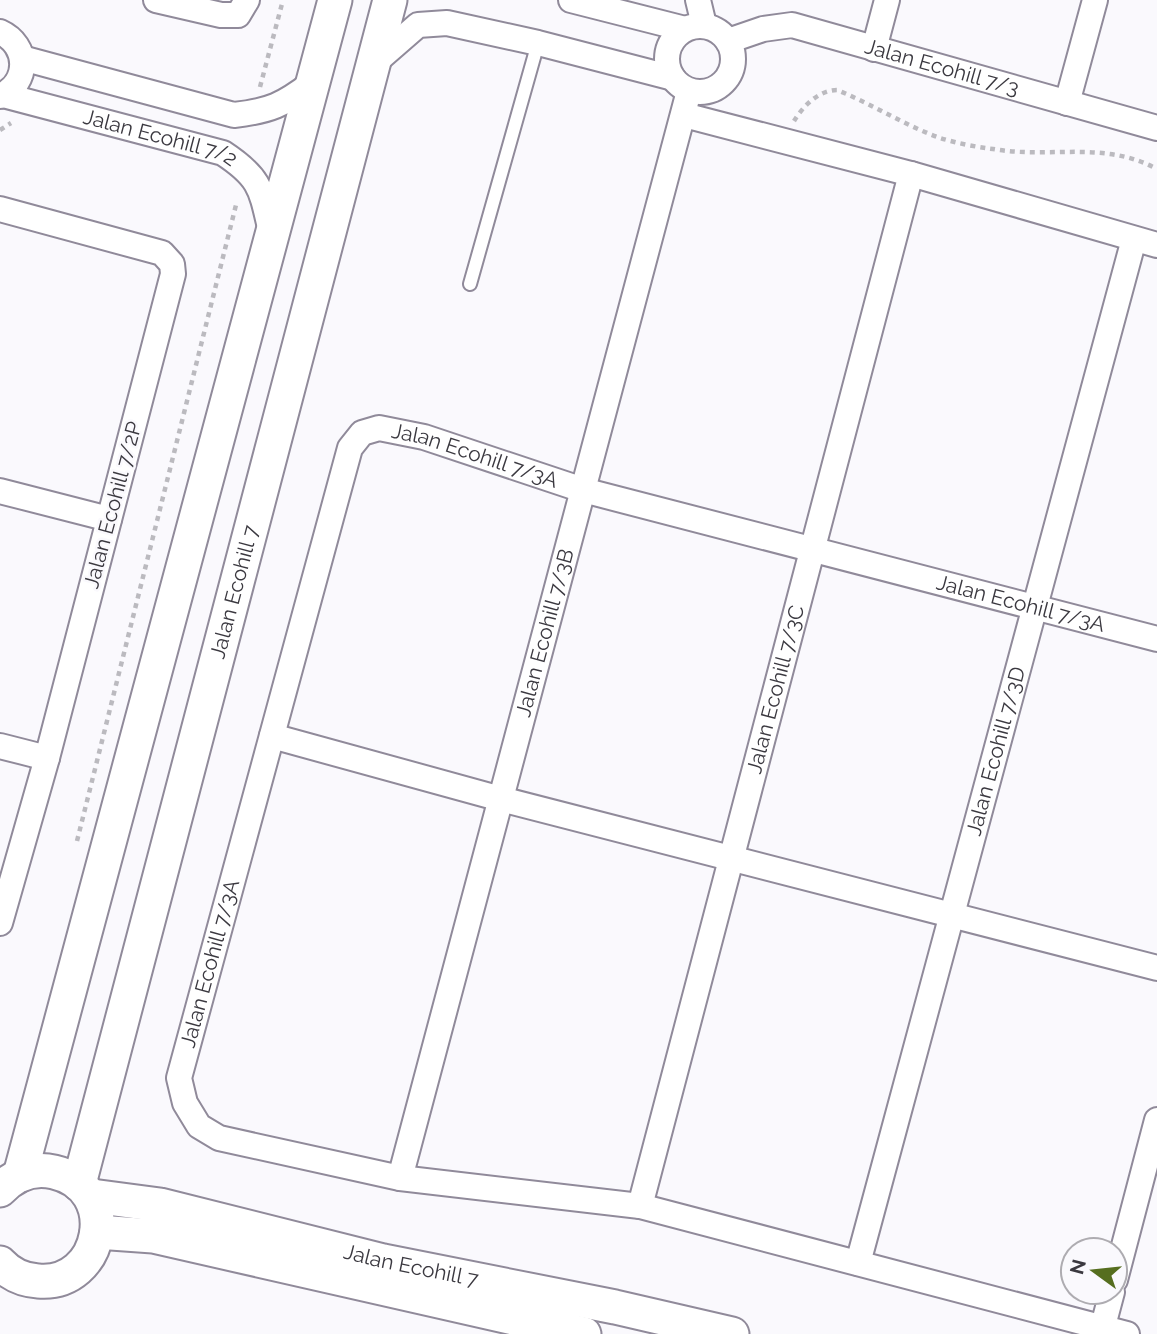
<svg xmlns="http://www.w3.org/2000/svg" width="1157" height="1334" font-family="Raleway,sans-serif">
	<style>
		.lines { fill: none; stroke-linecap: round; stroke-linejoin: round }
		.lane-casing { stroke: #908a9a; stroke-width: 16 }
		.street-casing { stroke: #908a9a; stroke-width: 28 }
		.secondary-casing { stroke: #908a9a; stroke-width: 37 }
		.path { stroke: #bbbabf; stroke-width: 4.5; stroke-dasharray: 5 5; stroke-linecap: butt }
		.lane { stroke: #fff; stroke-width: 12 }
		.street { stroke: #fff; stroke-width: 24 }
		.secondary { stroke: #fff; stroke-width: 33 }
		.labels { text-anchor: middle; stroke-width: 5; stroke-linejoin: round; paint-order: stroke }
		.street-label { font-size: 21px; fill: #3b3940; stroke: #faf9fd }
	</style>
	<rect width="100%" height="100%" fill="#faf9fd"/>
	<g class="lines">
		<!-- lane casing -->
		<g class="lane-casing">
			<path id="lane" d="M470,284L538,43"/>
		</g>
		<!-- street casing -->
		<g class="street-casing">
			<g id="street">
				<path d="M156,0L221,15H238L247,0"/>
				<path d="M571,0L685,29"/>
				<path d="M698,0L704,25"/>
				<circle cx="700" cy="59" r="33"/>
				<path d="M0,32C29,45 30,83 0,96"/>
				<path id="s1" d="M728,41L763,29L792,25L1157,128"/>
				<path d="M874,49L887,0"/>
				<path d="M22,58L234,115C270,111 283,105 312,83"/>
				<path d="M372,65L418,25L447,23L538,43L673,78"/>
				<path id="s2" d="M3,95L223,153C261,178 261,189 271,232"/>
				<path d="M1067,103L1095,0"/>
				<path d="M684,115L911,174L1157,245"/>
				<path d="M0,209L162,253L172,264L173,274L47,758L0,923"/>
				<path d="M0,491L109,519"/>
				<path d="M272,736L501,799L1157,968"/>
				<path d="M0,746L47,758"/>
				<path id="s3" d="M400,1178L689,91"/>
				<path id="s4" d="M640,1206L911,174"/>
				<path id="s5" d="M858,1263L1134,239"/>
				<path d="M1115,1280L1157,1120"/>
				<path d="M1103,1326L1112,1292"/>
				<path id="s6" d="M1127,1334L640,1206L400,1178L219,1138L199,1126L185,1103L179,1078L350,448L362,433L379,428L424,437L583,490L1157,639"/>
			</g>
		</g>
		<!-- secondary casing -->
		<g class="secondary-casing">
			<g id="secondary">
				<path d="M20,1175L335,0"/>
				<path id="s7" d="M79,1184L390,0"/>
				<path d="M0,1190C14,1175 33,1167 54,1172C123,1188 103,1287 38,1281C22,1280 10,1274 0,1263"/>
				<path id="s8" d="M92,1196L160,1205L383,1261L615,1307L732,1334"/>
				<path d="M97,1232L153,1236L584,1334"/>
			</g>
		</g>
		<!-- path -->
		<g class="path">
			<path d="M260,87L283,0"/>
			<path d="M794,121C803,106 819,90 837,90C872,104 904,125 940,138C956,143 976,147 993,149C1050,159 1103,140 1157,169"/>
			<path d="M0,130L11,123"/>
			<path d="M77,841L236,205L235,201"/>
		</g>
		<!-- lane -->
		<use href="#lane" class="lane"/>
		<!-- street -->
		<use href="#street" class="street"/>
		<!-- secondary -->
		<use href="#secondary" class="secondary"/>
	</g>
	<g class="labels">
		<!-- street labels -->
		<g class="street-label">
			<text dy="7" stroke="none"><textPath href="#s1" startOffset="222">Jalan Ecohill 7/3</textPath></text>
			<text dy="7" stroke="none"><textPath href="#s2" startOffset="163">Jalan Ecohill 7/2</textPath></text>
			<text dy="7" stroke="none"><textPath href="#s6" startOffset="1796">Jalan Ecohill 7/3A</textPath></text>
			<text transform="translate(113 505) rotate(-75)" y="7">Jalan Ecohill 7/2P</text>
			<text dy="7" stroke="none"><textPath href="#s7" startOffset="612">Jalan Ecohill 7</textPath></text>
			<text dy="7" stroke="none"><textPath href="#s6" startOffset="2362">Jalan Ecohill 7/3A</textPath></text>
			<text dy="7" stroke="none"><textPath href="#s3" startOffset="564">Jalan Ecohill 7/3B</textPath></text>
			<text dy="7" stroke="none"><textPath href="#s4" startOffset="534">Jalan Ecohill 7/3C</textPath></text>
			<text dy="7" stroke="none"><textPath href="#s5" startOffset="530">Jalan Ecohill 7/3D</textPath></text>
			<text dy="7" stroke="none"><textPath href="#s6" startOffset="1125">Jalan Ecohill 7/3A</textPath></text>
			<text dy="7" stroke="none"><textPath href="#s8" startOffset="327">Jalan Ecohill 7</textPath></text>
		</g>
	</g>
	<!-- north arrow -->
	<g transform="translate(1094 1271) rotate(285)"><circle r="33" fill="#faf9fd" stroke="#aeacb1" stroke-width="2"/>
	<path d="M0-5L12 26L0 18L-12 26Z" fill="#566e1f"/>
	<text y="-10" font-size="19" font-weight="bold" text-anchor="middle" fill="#3b3940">N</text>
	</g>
</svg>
